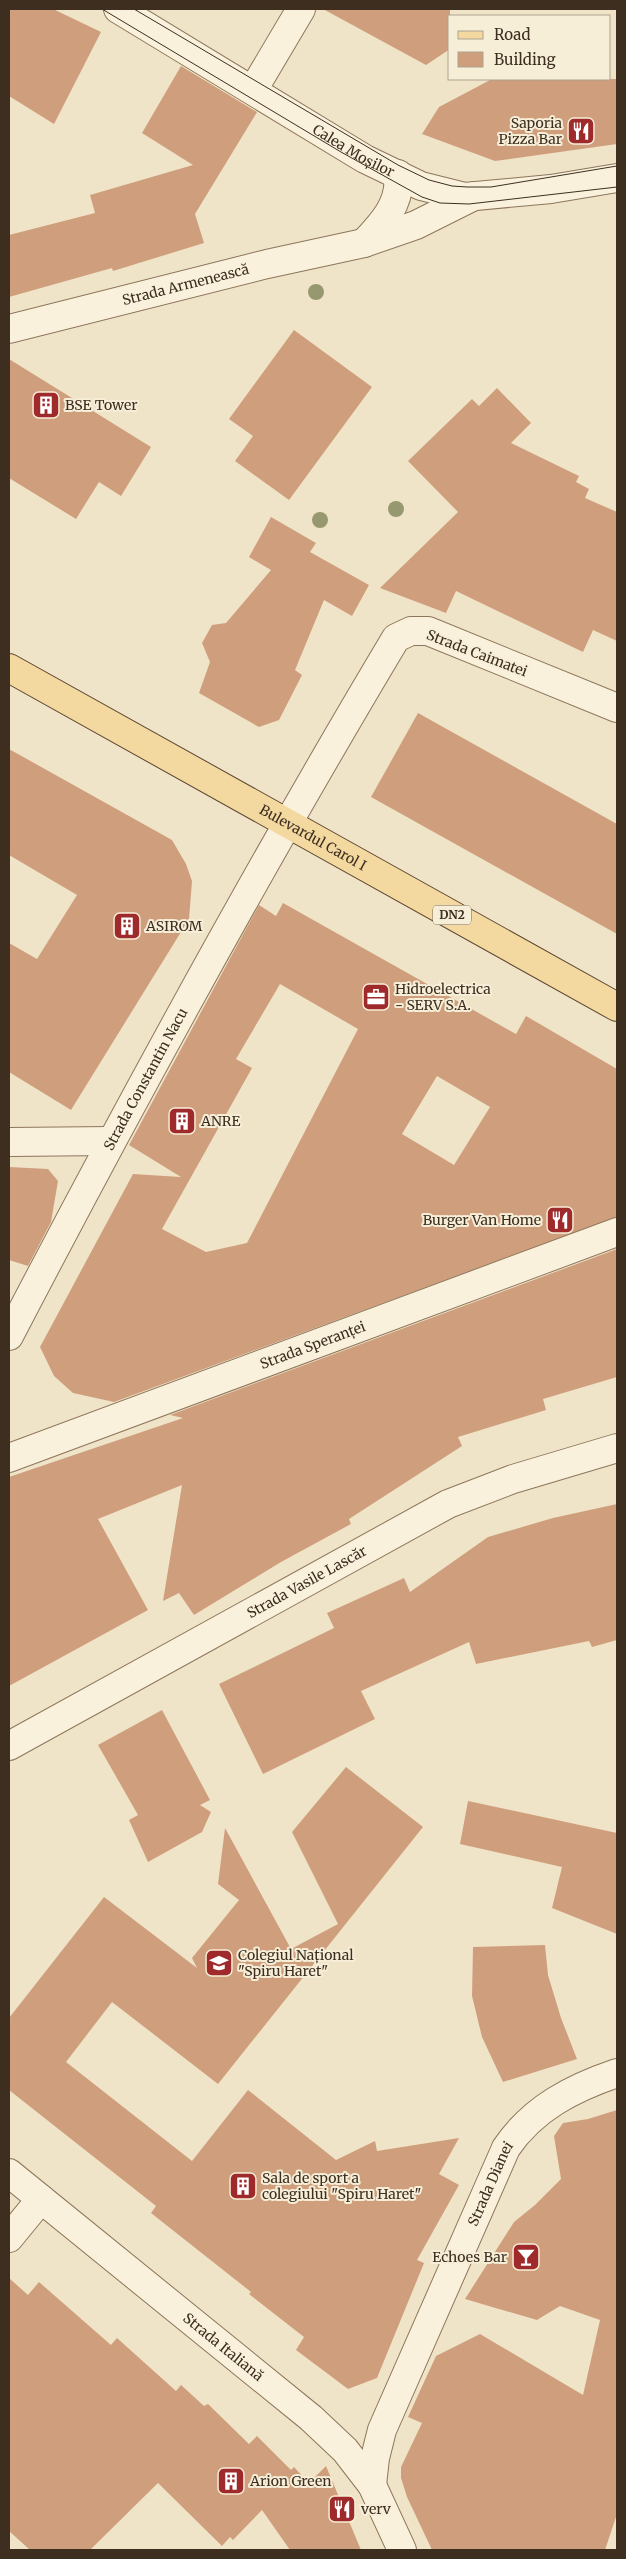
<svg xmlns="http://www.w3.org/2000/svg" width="626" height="2559" font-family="Merriweather,serif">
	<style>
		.building { fill: #cf9f7d; fill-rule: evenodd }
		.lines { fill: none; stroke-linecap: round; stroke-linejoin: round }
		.minor-casing { stroke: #8d765c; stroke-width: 30 }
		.tertiary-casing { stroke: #8d765c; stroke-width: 30 }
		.primary-casing { stroke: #5b4430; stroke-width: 30 }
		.minor { stroke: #faf1dc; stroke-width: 28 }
		.tertiary { stroke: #faf1dc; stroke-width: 28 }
		.primary { stroke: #f3d9a0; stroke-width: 28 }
		.tram { stroke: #3d2e20; stroke-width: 1 }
		.tree { fill: #96986f }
		.labels { text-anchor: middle; stroke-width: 4; stroke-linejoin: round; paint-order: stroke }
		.shield { fill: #f7eed8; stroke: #756857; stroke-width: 1 }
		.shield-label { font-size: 12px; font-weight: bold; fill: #3d2e20 }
		.poi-label { font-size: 14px; fill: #3d2e20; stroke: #f7eed8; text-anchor: start }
		.street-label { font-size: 14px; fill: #3d2e20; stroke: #f7eed8 }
	</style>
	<rect width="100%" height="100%" fill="#f0e4c8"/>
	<!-- building -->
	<g class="building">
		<path d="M9,9H53L101,32L54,124L9,96Z"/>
		<path d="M323,9H450V49L426,65Z"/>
		<path d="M181,66L257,112L195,214L204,243L113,271L112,268L9,297V235L95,213L90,195L193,165L142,133Z"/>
		<path d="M492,79H617V144L495,161L422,134L439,107Z"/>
		<path d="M294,330L372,387L289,500L235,461L253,436L229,419Z"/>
		<path d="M9,359L151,447L121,496L99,482L76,519L9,478Z"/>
		<path d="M497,388L531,423L511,443L579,476L576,482L589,489L585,498L617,512V641L593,630L583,652L456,591L446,613L380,588L458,512L408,461L472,399L479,406Z"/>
		<path d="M271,517L316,543L310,552L369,585L352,616L324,600L295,670L302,675L279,720L259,727L199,693L210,662L202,643L212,625L226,623L271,570L249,557Z"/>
		<path d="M418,713L617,824V934L371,797Z"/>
		<path d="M9,749L172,840L186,864L192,881L189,919L71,1110L9,1072V943L37,959L77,895L9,855Z"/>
		<path d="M283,903L516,1034L526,1016L617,1069V1217L114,1402L73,1393L54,1376L40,1347L133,1174L181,1177L129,1145L259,905L276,916ZM280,984L358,1029L247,1243L206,1252L162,1229L252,1068L236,1059ZM437,1076L490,1107L454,1165L402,1134Z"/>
		<path d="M9,1167L48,1169L58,1181L51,1222L28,1266L9,1260Z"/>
		<path d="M617,1249V1377L543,1399L546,1410L458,1437L462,1446L349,1519L351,1524L281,1562L194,1615L179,1593L163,1601L182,1485L98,1519L148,1610L9,1686V1477L183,1418L170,1415Z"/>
		<path d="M617,1504V1640L592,1647L589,1641L476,1664L469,1642L361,1691L375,1719L263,1774L219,1684L334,1628L327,1613L404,1578L410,1592L488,1537L553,1518Z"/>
		<path d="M162,1710L210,1800L200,1805L211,1812L202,1832L148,1862L129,1820L138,1815L98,1745Z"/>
		<path d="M346,1767L423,1827L218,2084L112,2002L66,2062L192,2161L248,2090L336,2160L375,2141L377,2151L459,2138L439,2174L459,2185L417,2260L424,2263L377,2378L348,2389L296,2350L304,2337L249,2294L251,2292L151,2213L156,2206L9,2090V2018L104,1897L197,1968L192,1958L239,1900L218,1884L225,1828L291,1949L338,1924L292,1832Z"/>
		<path d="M468,1801L617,1833V1934L552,1908L562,1867L460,1844Z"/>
		<path d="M545,1945L548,1975L561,2018L577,2059L503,2082L482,2037L472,1996L473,1947Z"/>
		<path d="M617,2110V2514L605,2550H432L407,2497L401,2478V2467L422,2423L408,2417L436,2356L480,2334L583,2395L600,2320L560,2306L537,2320L465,2299L514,2222L535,2205L561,2179L554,2136L563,2123L588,2119Z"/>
		<path d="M9,2278L28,2295L39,2282L111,2345L117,2338L176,2391L181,2385L204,2406L208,2404L249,2444L257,2436L291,2470L294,2467L309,2483L326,2466L361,2550H290L262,2510L233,2540L230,2537L222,2546L158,2483L90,2550H30L9,2531Z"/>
	</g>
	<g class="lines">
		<!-- minor casing -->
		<g class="minor-casing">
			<g id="minor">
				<path d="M253,90L301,9"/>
				<path d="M364,243C382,224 402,203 398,174"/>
				<path id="s1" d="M9,329L267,264L364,243L416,225L474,196"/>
				<path d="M9,1142L111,1141"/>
				<path id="s2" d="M9,1336C132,1100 259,867 396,638L411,631H428L617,708"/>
				<path id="s3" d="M9,1458L617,1232"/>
				<path id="s4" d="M9,1746L448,1504L513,1479L617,1448"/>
				<path id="s5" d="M9,2173L311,2418L345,2450L372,2485L402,2550"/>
				<path d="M9,2238L41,2199"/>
				<path id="s6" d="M372,2485L375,2458L382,2430L506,2148C533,2108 573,2088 617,2073"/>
			</g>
		</g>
		<!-- tertiary casing -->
		<g class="tertiary-casing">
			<g id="tertiary">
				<path id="s7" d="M118,9L365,159L421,186L465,197L551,189L617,178"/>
			</g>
		</g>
		<!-- primary casing -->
		<g class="primary-casing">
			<g id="primary">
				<path id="s8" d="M9,668L617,1007"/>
			</g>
		</g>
		<!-- minor -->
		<use href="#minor" class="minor"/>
		<!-- tertiary -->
		<use href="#tertiary" class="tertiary"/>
		<!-- primary -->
		<use href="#primary" class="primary"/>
		<!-- tram -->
		<g class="tram">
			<path d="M102,9L341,152L422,197L440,203L469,204L617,187"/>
			<path d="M134,9L398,165L429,180L452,186L467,187H491L617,166"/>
		</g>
	</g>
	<!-- trees -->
	<g class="tree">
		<circle cx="316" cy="292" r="8"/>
		<circle cx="396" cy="509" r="8"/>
		<circle cx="320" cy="520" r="8"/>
	</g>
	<!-- icons -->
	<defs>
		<g id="restaurant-square" transform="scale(1.4375)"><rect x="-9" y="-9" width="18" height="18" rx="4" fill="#9e2a2b" stroke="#f7eed8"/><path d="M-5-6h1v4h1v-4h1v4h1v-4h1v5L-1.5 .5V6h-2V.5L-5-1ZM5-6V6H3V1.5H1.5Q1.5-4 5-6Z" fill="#fff"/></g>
		<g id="building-square" transform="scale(1.4375)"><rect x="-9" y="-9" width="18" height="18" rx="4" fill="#9e2a2b" stroke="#f7eed8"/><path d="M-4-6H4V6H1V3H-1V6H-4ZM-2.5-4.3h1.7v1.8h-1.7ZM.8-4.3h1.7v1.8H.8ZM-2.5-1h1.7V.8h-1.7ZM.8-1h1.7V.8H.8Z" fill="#fff"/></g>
		<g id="office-square" transform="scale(1.4375)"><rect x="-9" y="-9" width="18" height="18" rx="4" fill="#9e2a2b" stroke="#f7eed8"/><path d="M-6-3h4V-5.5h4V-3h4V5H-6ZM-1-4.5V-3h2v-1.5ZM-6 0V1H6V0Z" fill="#fff"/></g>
		<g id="school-square" transform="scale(1.4375)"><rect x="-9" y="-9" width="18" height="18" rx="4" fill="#9e2a2b" stroke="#f7eed8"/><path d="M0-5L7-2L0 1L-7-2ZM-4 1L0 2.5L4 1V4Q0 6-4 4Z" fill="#fff"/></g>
		<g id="bar-square" transform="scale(1.4375)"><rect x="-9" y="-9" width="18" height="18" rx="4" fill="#9e2a2b" stroke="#f7eed8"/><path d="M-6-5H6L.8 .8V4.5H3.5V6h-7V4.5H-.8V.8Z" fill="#fff"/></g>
	</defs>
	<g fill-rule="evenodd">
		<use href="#restaurant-square" x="581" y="131"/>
		<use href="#building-square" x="46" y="405"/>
		<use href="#building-square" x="127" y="926"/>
		<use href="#office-square" x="376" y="997"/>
		<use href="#building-square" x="182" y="1121"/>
		<use href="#restaurant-square" x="560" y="1220"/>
		<use href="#school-square" x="219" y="1963"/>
		<use href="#building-square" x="243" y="2186"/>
		<use href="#bar-square" x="526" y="2257"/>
		<use href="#building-square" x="231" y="2481"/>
		<use href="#restaurant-square" x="342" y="2509"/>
	</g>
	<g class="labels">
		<!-- shield labels -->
		<rect class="shield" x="433" y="905.5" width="38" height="19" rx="4"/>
		<g class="shield-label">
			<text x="452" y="919">DN2</text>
		</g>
		<!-- poi labels -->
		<g class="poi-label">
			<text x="562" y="128" text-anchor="end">Saporia<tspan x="562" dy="16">Pizza Bar</tspan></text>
			<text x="65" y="410">BSE Tower</text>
			<text x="146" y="931">ASIROM</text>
			<text x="395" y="994">Hidroelectrica<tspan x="395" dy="16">- SERV S.A.</tspan></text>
			<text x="201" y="1126">ANRE</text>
			<text x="541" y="1225" text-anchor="end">Burger Van Home</text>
			<text x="238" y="1960">Colegiul Național<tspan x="238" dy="16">"Spiru Haret"</tspan></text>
			<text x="262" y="2183">Sala de sport a<tspan x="262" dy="16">colegiului "Spiru Haret"</tspan></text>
			<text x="507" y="2262" text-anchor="end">Echoes Bar</text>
			<text x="250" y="2486">Arion Green</text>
			<text x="361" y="2514">verv</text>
		</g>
		<!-- street labels -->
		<g class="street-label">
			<text dy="5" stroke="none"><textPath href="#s7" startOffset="275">Calea Moșilor</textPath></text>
			<text dy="5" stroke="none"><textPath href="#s1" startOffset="182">Strada Armenească</textPath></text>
			<text transform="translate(477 653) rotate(21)" y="5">Strada Caimatei</text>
			<text dy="5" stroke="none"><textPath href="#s8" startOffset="348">Bulevardul Carol I</textPath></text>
			<text dy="5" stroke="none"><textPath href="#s2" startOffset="291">Strada Constantin Nacu</textPath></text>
			<text dy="5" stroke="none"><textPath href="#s3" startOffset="324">Strada Speranței</textPath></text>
			<text dy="5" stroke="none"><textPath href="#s4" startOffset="340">Strada Vasile Lascăr</textPath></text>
			<text dy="5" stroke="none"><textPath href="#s6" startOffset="325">Strada Dianei</textPath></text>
			<text dy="5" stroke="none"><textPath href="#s5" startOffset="276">Strada Italiană</textPath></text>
		</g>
	</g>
	<!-- border -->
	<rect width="626" height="2559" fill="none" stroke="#3d2e20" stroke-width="20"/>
	<!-- legend -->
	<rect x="448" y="15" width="162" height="65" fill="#f7eed8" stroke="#ada18e"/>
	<rect x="458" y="31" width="25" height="8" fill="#f3d9a0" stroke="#ada18e"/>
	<text x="494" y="40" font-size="15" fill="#3d2e20">Road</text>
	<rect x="458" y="52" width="25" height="15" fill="#cf9f7d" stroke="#ada18e"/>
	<text x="494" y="65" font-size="15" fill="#3d2e20">Building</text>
</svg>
